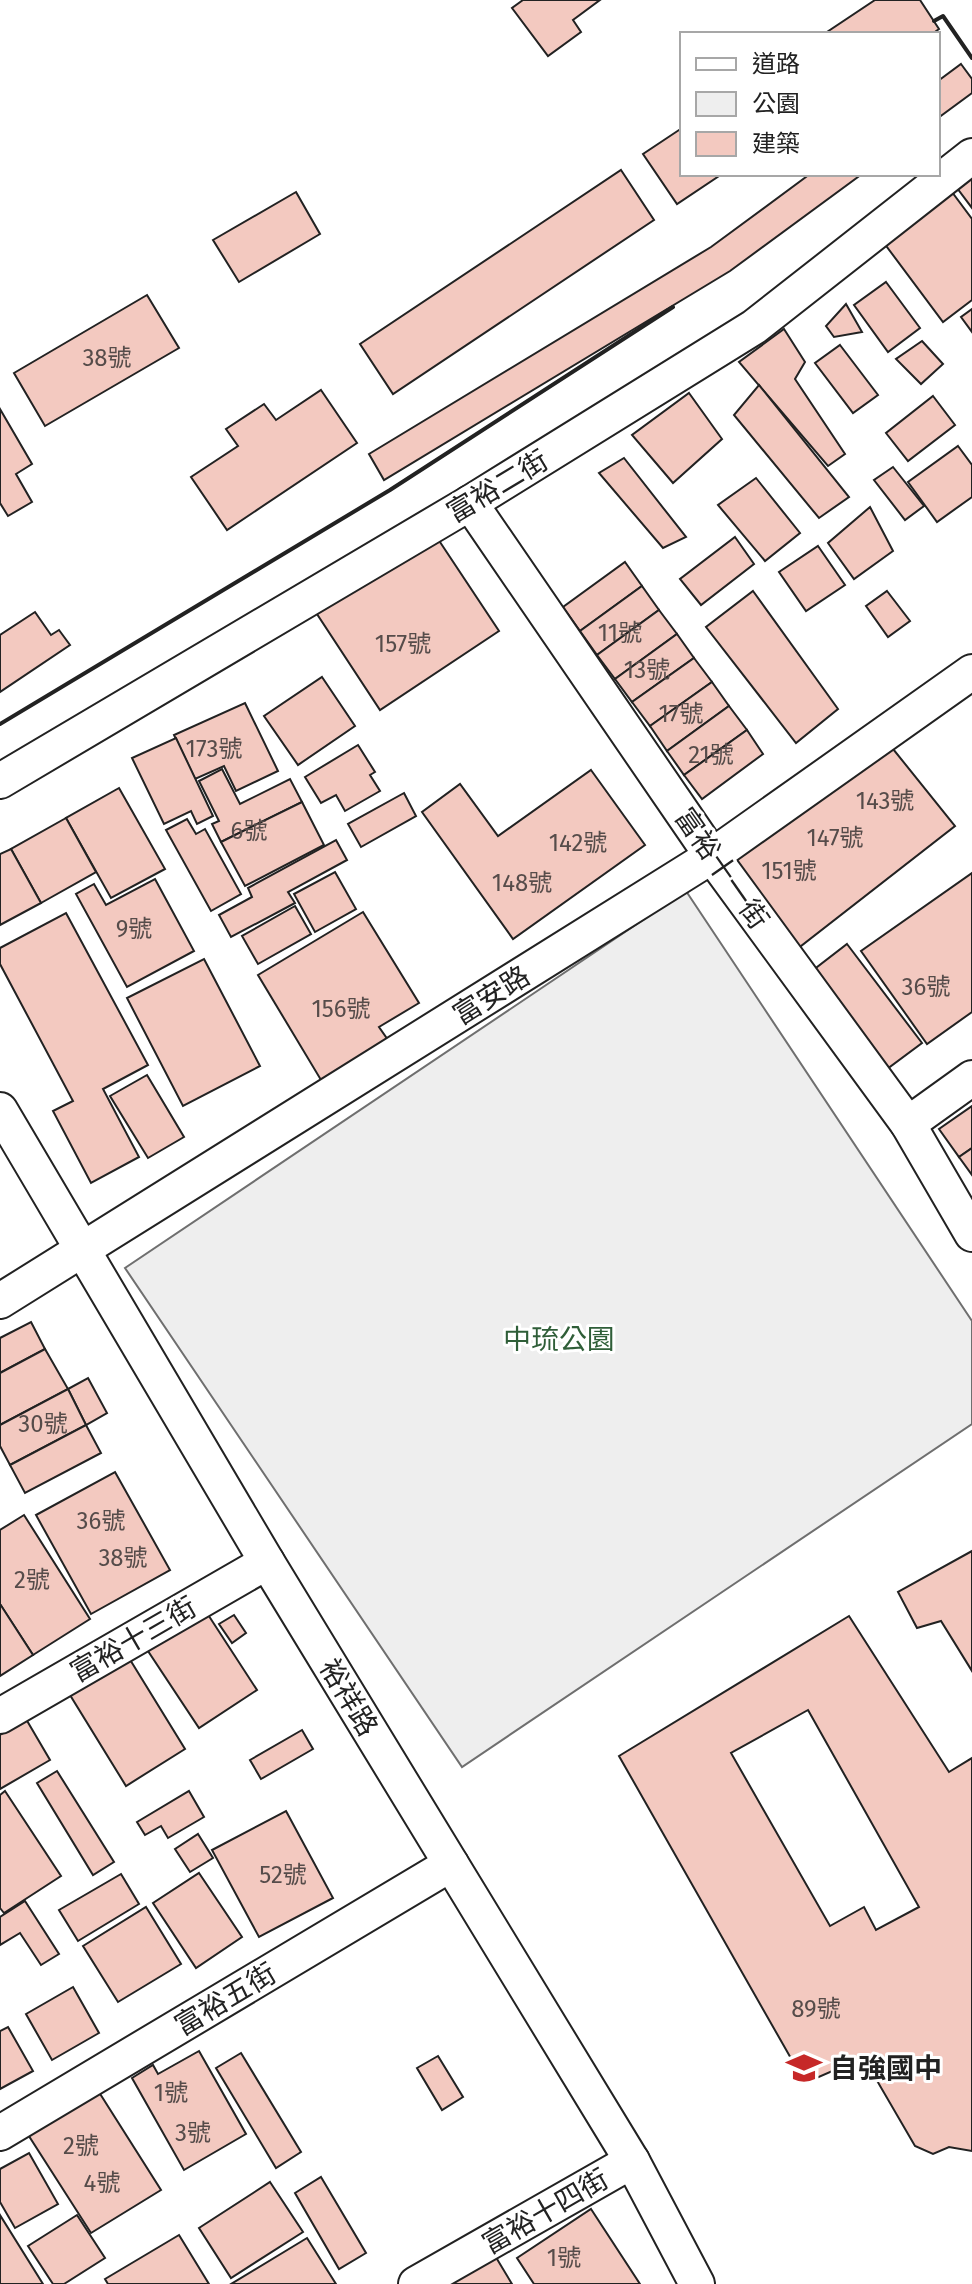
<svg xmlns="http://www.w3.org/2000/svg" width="972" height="2284" font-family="'Fira Sans','Noto Sans TC',sans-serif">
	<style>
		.green { fill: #eee; stroke: #6f6f6f; stroke-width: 2 }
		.building { fill: #f3c9c0; stroke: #222; stroke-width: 2; fill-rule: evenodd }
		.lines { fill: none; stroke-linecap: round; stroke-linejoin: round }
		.minor-casing { stroke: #222; stroke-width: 38 }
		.minor { stroke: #fff; stroke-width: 34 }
		.wall { stroke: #222; stroke-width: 4 }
		.labels { text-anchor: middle; stroke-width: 6; stroke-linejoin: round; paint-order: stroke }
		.number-label { font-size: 24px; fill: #564c4a }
		.street-label { font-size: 28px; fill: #222; stroke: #fff }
		.park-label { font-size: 28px; fill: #2f5e38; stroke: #fff }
		.poi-label { font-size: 28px; font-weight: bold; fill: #222; stroke: #fff; text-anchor: start }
	</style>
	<rect width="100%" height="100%" fill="#fff"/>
	<!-- green -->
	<path class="green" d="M686,891L972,1321V1424L462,1767L125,1268Z"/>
	<!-- building -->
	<g class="building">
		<path d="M523,0H600L573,20L581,32L548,56L512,8Z"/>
		<path d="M875,0H920L939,29L932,34H824Z"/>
		<path d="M961,64L972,79V93L938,118V81Z"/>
		<path d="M682,128V174H722L677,204L643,154Z"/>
		<path d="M621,170L654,220L393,394L360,344Z"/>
		<path d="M972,170V208L954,184Z"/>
		<path d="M810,174H862L730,271L384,480L369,454L711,247Z"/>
		<path d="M946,184L972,219V300L943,322L878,235Z"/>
		<path d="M296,192L320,234L239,282L213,240Z"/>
		<path d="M886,282L920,328L888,352L854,305Z"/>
		<path d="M147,295L179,348L45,426L14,373Z"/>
		<path d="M846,304L862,332L834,337L826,326Z"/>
		<path d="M972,309V332L961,317Z"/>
		<path d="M784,329L805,362L795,379L845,454L828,466L739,362Z"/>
		<path d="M922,341L943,364L921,384L896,359Z"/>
		<path d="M840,345L878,395L853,413L815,363Z"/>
		<path d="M759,385L849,497L819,518L734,415Z"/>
		<path d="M321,390L357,443L227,530L191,477L238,446L226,429L264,404L276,420Z"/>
		<path d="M689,393L722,439L673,483L632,435Z"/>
		<path d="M933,396L955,425L908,461L886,433Z"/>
		<path d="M0,409L32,464L16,474L32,502L8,516L0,503Z"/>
		<path d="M958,446L972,465V497L937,522L908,482Z"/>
		<path d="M624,458L686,537L663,548L599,473Z"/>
		<path d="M893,467L924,506L905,520L874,480Z"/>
		<path d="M756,478L800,533L765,561L718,505Z"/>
		<path d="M870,507L893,551L854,579L828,543Z"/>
		<path d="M434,533L499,631L380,710L315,611Z"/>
		<path d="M735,537L754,564L701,605L680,579Z"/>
		<path d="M818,546L845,585L806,611L779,572Z"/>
		<path d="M625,562L642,586L580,631L563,607Z"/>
		<path d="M642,586L659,610L597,655L580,631Z"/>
		<path d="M753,591L838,709L796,743L706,627Z"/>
		<path d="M887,591L910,621L888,637L866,606Z"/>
		<path d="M659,610L677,634L615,679L597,655Z"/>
		<path d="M35,612L51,635L59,630L70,645L0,692V635Z"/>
		<path d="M677,634L694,658L632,702L615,679Z"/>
		<path d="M694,658L712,682L650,726L632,702Z"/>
		<path d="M322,677L355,726L298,765L264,716Z"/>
		<path d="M712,682L729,706L667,751L650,726Z"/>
		<path d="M245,703L278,771L236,791L224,766L195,779L174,735Z"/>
		<path d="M729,706L747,730L684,775L667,751Z"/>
		<path d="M747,730L763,754L702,799L684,775Z"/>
		<path d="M176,738L213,816L197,824L191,811L164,824L132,758Z"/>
		<path d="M885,739L955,826L792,953L724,866Z"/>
		<path d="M358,745L375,772L370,775L380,791L345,811L336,795L321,803L305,777Z"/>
		<path d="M222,769L240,804L290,779L302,802L221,842L212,824L219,821L199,781Z"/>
		<path d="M591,770L645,845L513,939L422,812L460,784L498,836Z"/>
		<path d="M119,788L165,869L111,898L66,818Z"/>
		<path d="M404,793L416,816L361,847L348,824Z"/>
		<path d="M302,802L324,845L245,886L221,842Z"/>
		<path d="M66,818L96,872L41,903L11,849Z"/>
		<path d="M187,819L196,834L205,829L241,894L211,911L166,830Z"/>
		<path d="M336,840L347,860L288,892L295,903L231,937L219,915L252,897L248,888Z"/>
		<path d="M11,849L41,903L0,925V854Z"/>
		<path d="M335,872L356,909L315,932L294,894Z"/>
		<path d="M972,873V1012L927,1044L861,951Z"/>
		<path d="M155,879L194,951L127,987L76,894L94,884L106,905Z"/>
		<path d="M295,906L311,934L258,964L242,936Z"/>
		<path d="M363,912L419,1003L379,1027L388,1040L321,1080L258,975Z"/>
		<path d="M66,913L148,1065L103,1089L139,1157L91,1183L53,1111L73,1101L0,964V948Z"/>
		<path d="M847,944L922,1043L887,1069L812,971Z"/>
		<path d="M204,959L260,1066L183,1106L127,998Z"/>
		<path d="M147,1075L184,1137L148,1158L110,1096Z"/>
		<path d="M972,1106V1148L959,1157L939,1129Z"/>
		<path d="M972,1148V1175L959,1157Z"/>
		<path d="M31,1322L45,1349L0,1373V1338Z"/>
		<path d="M45,1349L68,1389L0,1425V1373Z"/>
		<path d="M88,1378L107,1413L86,1425L68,1389Z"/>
		<path d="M68,1389L86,1425L10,1465L0,1446V1425Z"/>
		<path d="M86,1425L101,1453L25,1493L10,1465Z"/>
		<path d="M115,1472L170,1570L91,1614L36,1515Z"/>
		<path d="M24,1515L90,1619L33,1655L0,1604V1530Z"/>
		<path d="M972,1551V1671L941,1621L917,1628L898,1592Z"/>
		<path d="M0,1604L33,1655L0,1676Z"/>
		<path d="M205,1610L257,1690L199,1728L146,1648Z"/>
		<path d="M234,1615L246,1633L232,1643L219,1624Z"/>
		<path d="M849,1616L949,1772L972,1758V2151L949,2147L933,2154L915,2146L872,2072L846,2065L805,2083L619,1756ZM808,1710L919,1907L876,1930L864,1907L830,1926L731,1753Z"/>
		<path d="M129,1658L185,1749L126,1786L70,1695Z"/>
		<path d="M26,1719L50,1760L0,1789V1735Z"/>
		<path d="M302,1730L313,1749L261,1779L250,1760Z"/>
		<path d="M57,1771L114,1862L93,1875L37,1783Z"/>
		<path d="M5,1791L61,1876L4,1913L0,1908V1795Z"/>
		<path d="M189,1791L204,1817L168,1838L161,1826L145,1835L137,1822Z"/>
		<path d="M286,1811L333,1898L259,1937L212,1850Z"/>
		<path d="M198,1834L213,1858L190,1872L175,1849Z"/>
		<path d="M199,1873L242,1937L196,1968L153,1903Z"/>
		<path d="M121,1874L139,1904L78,1941L59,1910Z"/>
		<path d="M25,1901L59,1954L41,1965L20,1933L0,1945V1917Z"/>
		<path d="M146,1907L181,1964L118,2002L83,1946Z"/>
		<path d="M73,1987L99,2033L52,2060L26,2014Z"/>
		<path d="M8,2027L33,2071L0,2089V2031Z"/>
		<path d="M199,2051L246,2134L184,2170L132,2078L153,2065L158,2074Z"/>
		<path d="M241,2053L301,2152L276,2168L216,2068Z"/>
		<path d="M438,2056L463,2097L442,2110L417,2068Z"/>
		<path d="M97,2089L161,2190L91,2233L27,2133Z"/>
		<path d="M29,2153L58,2204L15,2228L0,2202V2169Z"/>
		<path d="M321,2177L366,2253L339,2269L295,2193Z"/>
		<path d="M270,2182L303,2232L231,2278L199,2228Z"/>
		<path d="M591,2209L640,2284H534L517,2258Z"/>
		<path d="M0,2215L43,2284H0Z"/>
		<path d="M77,2215L105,2258L64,2284H53L28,2246Z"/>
		<path d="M179,2235L209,2284H108L105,2279Z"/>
		<path d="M307,2238L336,2284H231Z"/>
		<path d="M494,2254L512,2284H444Z"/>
	</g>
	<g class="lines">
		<!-- minor casing -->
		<g class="minor-casing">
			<g id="minor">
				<path d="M470,503L712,856L908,1124L972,1234"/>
				<path d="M0,781L470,503L754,327L972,156"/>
				<path d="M0,1110L267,1562L632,2161L697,2284"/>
				<path d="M908,1124L972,1078"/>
				<path d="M0,1301L712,856L972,672"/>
				<path d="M0,1716L267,1562"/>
				<path d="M0,2133L451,1864"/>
				<path d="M416,2284L632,2161"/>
			</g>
		</g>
		<!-- minor -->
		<use href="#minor" class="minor"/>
		<!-- wall -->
		<g class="wall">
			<path d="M934,21L943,16L972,58"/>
			<path d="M0,724L390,490L673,307"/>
		</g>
	</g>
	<!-- icons -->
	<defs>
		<g id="school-bare" transform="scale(2.76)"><path d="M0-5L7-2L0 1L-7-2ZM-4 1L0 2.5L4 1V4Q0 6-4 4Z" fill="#c62828" stroke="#fff" stroke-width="2.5" paint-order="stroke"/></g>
	</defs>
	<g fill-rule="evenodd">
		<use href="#school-bare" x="804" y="2068"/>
	</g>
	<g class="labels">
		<!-- number labels -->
		<g class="number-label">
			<text x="107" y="366">38號</text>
			<text x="620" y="641">11號</text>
			<text x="403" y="652">157號</text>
			<text x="647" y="678">13號</text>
			<text x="681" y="722">17號</text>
			<text x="214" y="757">173號</text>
			<text x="711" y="763">21號</text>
			<text x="885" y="809">143號</text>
			<text x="249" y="839">6號</text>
			<text x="835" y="846">147號</text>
			<text x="578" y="851">142號</text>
			<text x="789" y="879">151號</text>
			<text x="522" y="891">148號</text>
			<text x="134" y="937">9號</text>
			<text x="926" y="995">36號</text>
			<text x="341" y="1017">156號</text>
			<text x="43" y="1432">30號</text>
			<text x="101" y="1529">36號</text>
			<text x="123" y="1566">38號</text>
			<text x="32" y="1588">2號</text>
			<text x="283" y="1883">52號</text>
			<text x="816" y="2017">89號</text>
			<text x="171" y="2101">1號</text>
			<text x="193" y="2141">3號</text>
			<text x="81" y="2154">2號</text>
			<text x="102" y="2191">4號</text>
			<text x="564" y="2266">1號</text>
		</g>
		<!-- street labels -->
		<g class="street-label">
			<text transform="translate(497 486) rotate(-31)" y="10">富裕二街</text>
			<text transform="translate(722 868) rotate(55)" y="10">富裕十一街</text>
			<text transform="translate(491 995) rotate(-32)" y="10">富安路</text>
			<text transform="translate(133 1639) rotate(-30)" y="10">富裕十三街</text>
			<text transform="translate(349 1697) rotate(59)" y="10">裕祥路</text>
			<text transform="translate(225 1999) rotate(-31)" y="10">富裕五街</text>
			<text transform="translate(545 2211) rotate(-30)" y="10">富裕十四街</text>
		</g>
		<!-- park labels -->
		<g class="park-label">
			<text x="559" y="1349">中琉公園</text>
		</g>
		<!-- poi labels -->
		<g class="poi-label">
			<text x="830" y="2078">自強國中</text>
		</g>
	</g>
	<!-- legend -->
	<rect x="680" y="32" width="260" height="144" fill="#ffffff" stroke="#a7a7a7" stroke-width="2"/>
	<rect x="696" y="58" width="40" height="12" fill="#ffffff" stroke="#a7a7a7" stroke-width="2"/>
	<text x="752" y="72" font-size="24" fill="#222222">道路</text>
	<rect x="696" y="92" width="40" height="24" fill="#eeeeee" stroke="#a7a7a7" stroke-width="2"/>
	<text x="752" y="112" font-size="24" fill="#222222">公園</text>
	<rect x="696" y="132" width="40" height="24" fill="#f3c9c0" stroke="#a7a7a7" stroke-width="2"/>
	<text x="752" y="152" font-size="24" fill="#222222">建築</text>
</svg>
